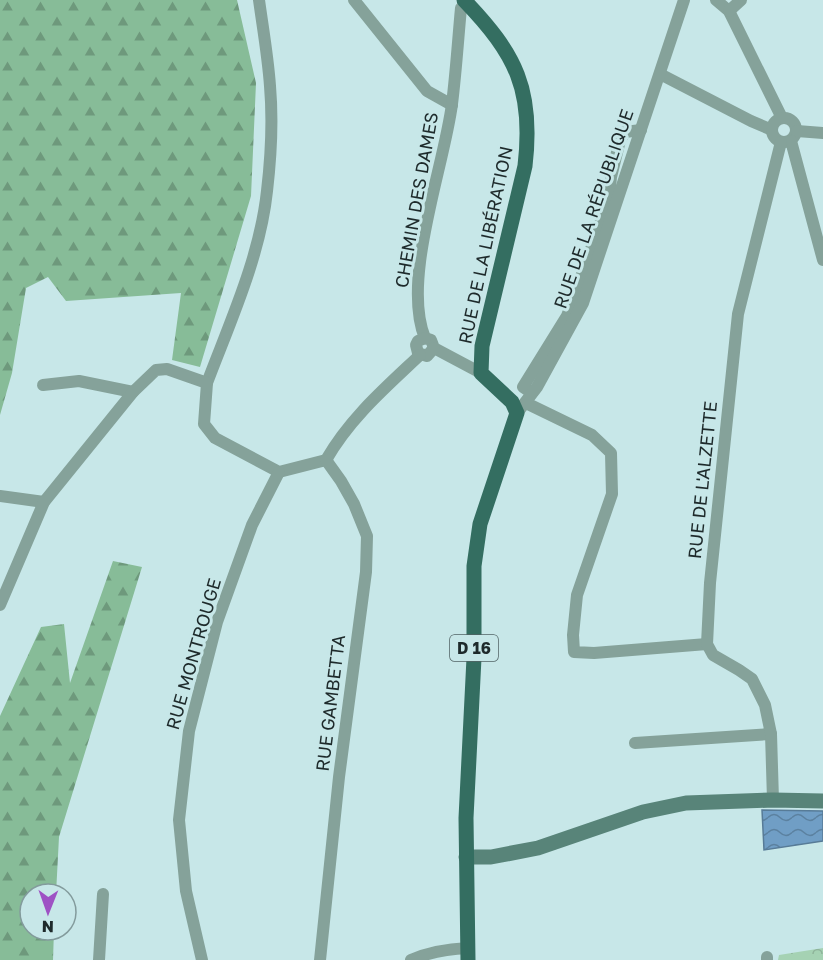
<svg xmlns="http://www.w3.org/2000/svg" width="823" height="960" font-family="'Golos Text',sans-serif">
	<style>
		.forest { fill: url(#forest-firs) }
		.park { fill: url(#park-crowns) }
		.water { fill: url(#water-waves); stroke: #577b97; stroke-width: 1.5 }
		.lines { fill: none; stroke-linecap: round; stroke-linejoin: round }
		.minor { stroke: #85a29a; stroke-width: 12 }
		.secondary { stroke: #588479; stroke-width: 15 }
		.primary { stroke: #346e61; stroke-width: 15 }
		.labels { text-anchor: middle; stroke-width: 6; stroke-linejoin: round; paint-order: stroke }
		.shield { fill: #c7e7e8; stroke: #516364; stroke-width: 1.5 }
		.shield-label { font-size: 16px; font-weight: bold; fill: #1e2a2b }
		.street-label { font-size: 18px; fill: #1e2a2b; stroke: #c7e7e8 }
	</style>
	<defs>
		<pattern id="forest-firs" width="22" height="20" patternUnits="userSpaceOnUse" patternTransform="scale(1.5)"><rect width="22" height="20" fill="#87bc98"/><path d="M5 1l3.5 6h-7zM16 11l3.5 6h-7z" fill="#6e997c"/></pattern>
		<pattern id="park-crowns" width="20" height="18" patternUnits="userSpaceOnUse" patternTransform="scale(1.5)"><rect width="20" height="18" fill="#a5d2b3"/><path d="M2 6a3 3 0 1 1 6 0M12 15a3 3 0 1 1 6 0" fill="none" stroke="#8eb49a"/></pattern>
		<pattern id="water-waves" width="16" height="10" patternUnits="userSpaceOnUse" patternTransform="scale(1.5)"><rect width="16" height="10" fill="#709ec5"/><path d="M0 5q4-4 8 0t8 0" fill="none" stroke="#5b81a0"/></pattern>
	</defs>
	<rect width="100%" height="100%" fill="#c7e7e8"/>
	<!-- forest -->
	<g class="forest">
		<path d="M0,0H237L256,83L251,196L200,367L172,360L181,293L66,301L48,277L26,288L12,373L0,415Z"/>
		<path d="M113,561L142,567L59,837L56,894H30V930H54L53,960H0V716L41,627L64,624L70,683Z"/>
	</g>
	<!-- park -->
	<path class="park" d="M823,948V960H778L779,955Z"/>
	<!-- water -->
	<path class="water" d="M762,810L823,811V841L764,850Z"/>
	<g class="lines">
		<!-- minor -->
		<g class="minor">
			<path d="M354,0L427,91L452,105"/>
			<path d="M716,0L729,11L782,118"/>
			<path d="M467,3L461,8C458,40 456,72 452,104C444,167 401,280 425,338L431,340L434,348L481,373"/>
			<path d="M729,11L741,0"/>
			<path d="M660,74L751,121L772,130"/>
			<circle cx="784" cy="130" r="12"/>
			<path d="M797,131L823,133"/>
			<path d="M791,141L823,260"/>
			<path d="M425,338L418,341L416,345L418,353L427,356L434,348"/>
			<path d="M207,383C230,322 260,257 267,191C271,157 273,121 270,86C268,57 263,29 259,0"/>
			<path d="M43,385L79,381L133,392"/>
			<path d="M532,393L523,387L567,316L600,224L609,198L611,177L620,140L625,132L641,130"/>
			<path d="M526,403L592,435L611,453L612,494L577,595L573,635L574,652L594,653L707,644"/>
			<path d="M517,413L537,387L583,303L684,0"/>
			<path d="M0,496L44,502"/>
			<path d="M0,605L44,502L133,392L156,370L167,369L207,383L204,424L215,438L279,472L326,460C350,418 385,388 420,355"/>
			<path d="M635,743L771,734"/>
			<path d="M773,800L771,734L765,705L752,679L739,670L713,655L707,644L710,583L738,314L781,142"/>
			<path d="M99,960L103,894"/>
			<path d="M202,960L186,891L179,820L189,731L217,622L252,525L279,472"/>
			<path d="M320,960L339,777L366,572L367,536L354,504L341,481L326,460"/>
			<path d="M411,960C429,952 447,949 468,948"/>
			<path d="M767,960V957"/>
		</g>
		<!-- secondary -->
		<path class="secondary" d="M466,857H491L538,848L643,812L686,803L773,800L823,801"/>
		<!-- primary -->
		<path class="primary" d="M464,0C516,54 534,90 525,166L482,346L481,373L512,402L517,413L480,524L474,566V658L466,818L468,960"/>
	</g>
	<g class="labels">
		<!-- shield labels -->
		<rect class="shield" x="450" y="635" width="48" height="26" rx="4.5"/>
		<g class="shield-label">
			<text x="474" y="654">D 16</text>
		</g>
		<!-- street labels -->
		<g class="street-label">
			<text transform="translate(417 200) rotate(-80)" y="6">CHEMIN DES DAMES</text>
			<text transform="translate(594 209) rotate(-71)" y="6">RUE DE LA RÉPUBLIQUE</text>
			<text transform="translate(486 245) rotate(-78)" y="6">RUE DE LA LIBÉRATION</text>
			<text transform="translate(703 480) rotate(-84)" y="6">RUE DE L'ALZETTE</text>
			<text transform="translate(194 654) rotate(-74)" y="6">RUE MONTROUGE</text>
			<text transform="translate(331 703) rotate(-83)" y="6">RUE GAMBETTA</text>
		</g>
	</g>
	<!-- north arrow -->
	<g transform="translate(48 912) rotate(181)"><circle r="28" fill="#c7e7e8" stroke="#839b9c" stroke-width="1.5"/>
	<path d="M0-4.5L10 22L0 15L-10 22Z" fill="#9e52c4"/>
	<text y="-9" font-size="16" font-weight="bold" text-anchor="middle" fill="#1e2a2b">N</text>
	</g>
</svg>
